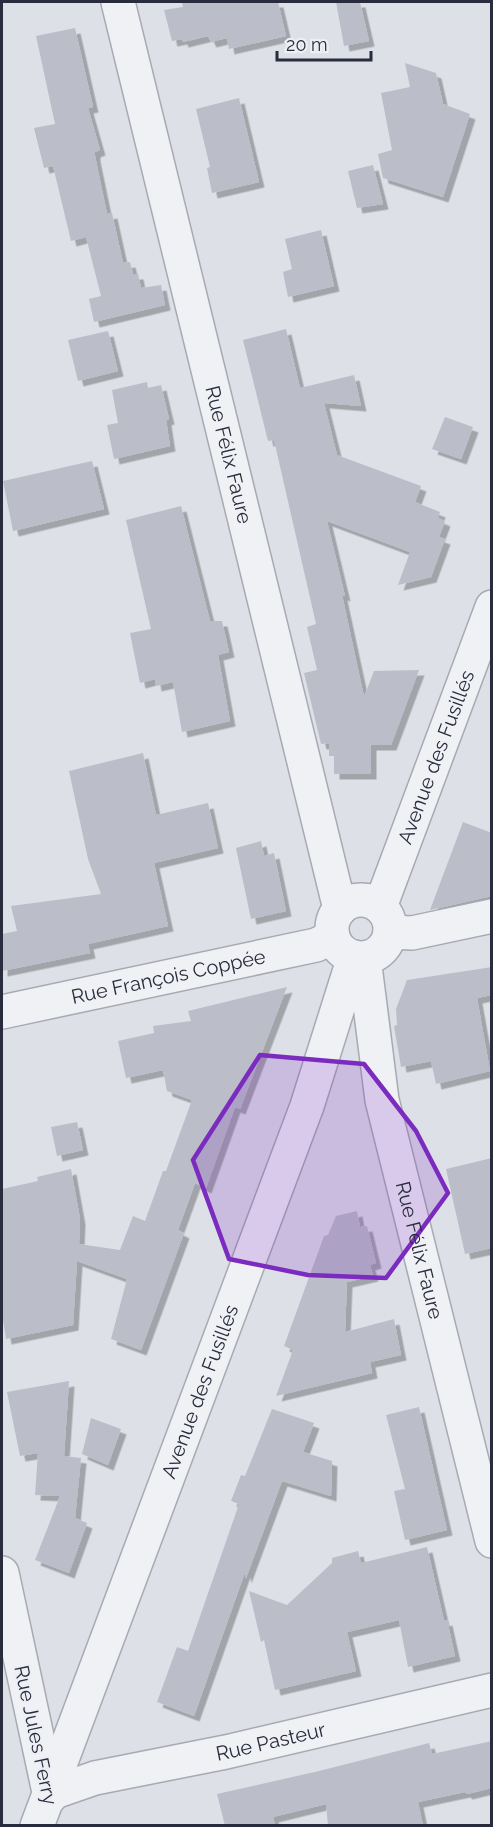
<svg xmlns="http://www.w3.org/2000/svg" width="493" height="1827" font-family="Raleway,sans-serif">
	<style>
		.building { fill: #bbbec8; filter: url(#shadow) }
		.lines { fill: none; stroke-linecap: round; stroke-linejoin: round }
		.minor-casing { stroke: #a7aab3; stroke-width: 36 }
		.minor { stroke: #f0f1f5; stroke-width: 33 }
		.marked { fill: #7b2cbf; fill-opacity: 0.2; stroke: #7b2cbf; stroke-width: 4.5; stroke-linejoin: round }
		.labels { text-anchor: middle; stroke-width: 4.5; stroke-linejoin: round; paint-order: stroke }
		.street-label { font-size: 20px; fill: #282c3c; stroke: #edeff4 }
	</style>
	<defs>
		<filter id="shadow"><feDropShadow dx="5.5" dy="5.5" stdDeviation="0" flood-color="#0004"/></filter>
	</defs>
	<rect width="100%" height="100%" fill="#dde0e6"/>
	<!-- building -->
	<g class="building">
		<path d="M182,2H278L286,36L229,49L227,38L211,42L208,36L183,42L182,39L172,41L164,10L183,7Z"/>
		<path d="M336,2H360L369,41L344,46Z"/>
		<path d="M75,28L93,107L88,108L100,150L95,152V156L107,214L112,213L123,263L130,262L133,274H138L141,288L161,285L165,305L94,322L89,299L101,296L86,237L71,241L53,166L44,168L34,128L55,124L36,36Z"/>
		<path d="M405,63L436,73L443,104L470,114L443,197L383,178L378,154L392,150L381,93L410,87Z"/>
		<path d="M239,98L259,182L212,193L207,168L210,167L196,109Z"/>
		<path d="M373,165L383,204L357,208L348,171Z"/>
		<path d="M321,230L334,286L288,297L283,272L292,269L285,239Z"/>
		<path d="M286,329L300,388L354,375L361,406L324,403L337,455L421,486L415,502L440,512L438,518L445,521L439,537L445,539L431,577L398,585L410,552L327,521L345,596L342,595L364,697L374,671L419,670L391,745H371V774H334V756H329V743L321,744L304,673L317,670L307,627L316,624L274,440L268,441L243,340Z"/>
		<path d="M108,331L118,371L78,381L68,340Z"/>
		<path d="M147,382L148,388L161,385L169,419L166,420L170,446L114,459L107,425L118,423L112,390Z"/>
		<path d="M445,417L473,427L461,459L432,449Z"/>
		<path d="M92,461L104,509L13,531L3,481Z"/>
		<path d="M181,506L210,621H222L229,652L218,655L230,721L182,732L173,682L156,686L155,679L140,683L130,633L151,629L126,520Z"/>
		<path d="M143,753L156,815L208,803L218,848L154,863L168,926L88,944L90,953L2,971V934L17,931L11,906L101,894L88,859L69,771Z"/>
		<path d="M463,822L492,833V896L430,910Z"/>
		<path d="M261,841L264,856L274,853L286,911L251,919L236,848Z"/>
		<path d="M492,967V995L477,998L490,1071L436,1084L431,1061L401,1067L394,1026L397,1025L396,1009L407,980Z"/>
		<path d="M287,987L240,1109L235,1107L206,1188L195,1183L178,1230L184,1233L141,1350L111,1339L127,1279L77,1261L73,1325L6,1339L2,1314V1189L38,1181L37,1177L71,1169L80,1219L79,1244L120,1250L133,1216L145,1221L163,1171H166L192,1100L167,1091L163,1070L126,1078L118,1041L154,1033L153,1026L191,1021L188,1011Z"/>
		<path d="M77,1122L83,1150L57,1156L51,1127Z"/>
		<path d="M492,1158V1248L465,1254L446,1169Z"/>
		<path d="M357,1211L360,1227L367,1226L376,1263L370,1265L373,1276L347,1282L345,1332L394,1319L401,1355L370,1362L372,1373L276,1396L293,1350L284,1346L324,1236L328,1235L336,1216Z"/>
		<path d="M69,1381L64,1456L81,1458L75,1518L87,1523L69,1573L35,1560L60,1496L35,1495L38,1453L20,1456L7,1392Z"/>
		<path d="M419,1407L447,1530L405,1540L394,1491L405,1489L386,1415Z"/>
		<path d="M272,1409L314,1423L303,1452L332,1461L331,1496L282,1481L246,1578L245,1572L194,1716L157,1702L177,1647L188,1651L239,1504L231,1501L241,1475L245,1476Z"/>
		<path d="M91,1418L121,1429L108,1465L82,1454Z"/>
		<path d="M427,1547L444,1621L447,1620L455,1656L408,1667L399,1620L347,1632L356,1671L275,1690L264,1640L261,1642L249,1591L287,1605L332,1563V1558L358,1551L361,1563Z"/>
		<path d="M492,1741V1788L467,1794L465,1792L418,1802L423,1826H328L326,1804L273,1817L275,1826H225L217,1794L319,1771L429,1743L432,1754Z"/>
	</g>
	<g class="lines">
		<!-- minor casing -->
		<g class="minor-casing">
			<g id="minor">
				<path id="s1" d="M118,2L340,909"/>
				<circle cx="361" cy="929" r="29"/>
				<path id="s2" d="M380,907L492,607"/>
				<path d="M390,932L412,933L492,916"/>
				<path id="s3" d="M364,958L382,1100L492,1541"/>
				<path id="s4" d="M2,1012L316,945L333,937"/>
				<path d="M2,1573L50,1797"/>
				<path id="s5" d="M49,1794L95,1778L226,1752L492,1690"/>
				<path id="s6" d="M37,1826L307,1106L354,957"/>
			</g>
		</g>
		<!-- minor -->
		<use href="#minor" class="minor"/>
	</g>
	<!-- marked area -->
	<path class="marked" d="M260,1055L364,1064L416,1131L448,1193L386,1278L308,1275L229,1259L193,1160Z"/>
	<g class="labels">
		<!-- street labels -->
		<g class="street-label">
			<text dy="7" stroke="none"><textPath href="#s1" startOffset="466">Rue Félix Faure</textPath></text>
			<text dy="7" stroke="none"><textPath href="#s2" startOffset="160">Avenue des Fusillés</textPath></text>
			<text dy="7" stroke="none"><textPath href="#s4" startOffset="170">Rue François Coppée</textPath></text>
			<text dy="7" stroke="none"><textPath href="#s3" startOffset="298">Rue Félix Faure</textPath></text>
			<text dy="7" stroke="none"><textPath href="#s6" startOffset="464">Avenue des Fusillés</textPath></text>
			<text transform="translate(36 1735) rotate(78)" y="7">Rue Jules Ferry</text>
			<text dy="7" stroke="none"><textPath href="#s5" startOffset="228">Rue Pasteur</textPath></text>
		</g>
	</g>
	<!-- border -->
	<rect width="493" height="1827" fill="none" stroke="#282c3c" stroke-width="6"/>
	<!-- scale -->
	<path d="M277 51v9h94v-9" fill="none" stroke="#282c3c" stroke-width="3"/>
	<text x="286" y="51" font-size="18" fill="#282c3c" stroke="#edeff4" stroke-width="4.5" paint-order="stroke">20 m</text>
</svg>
